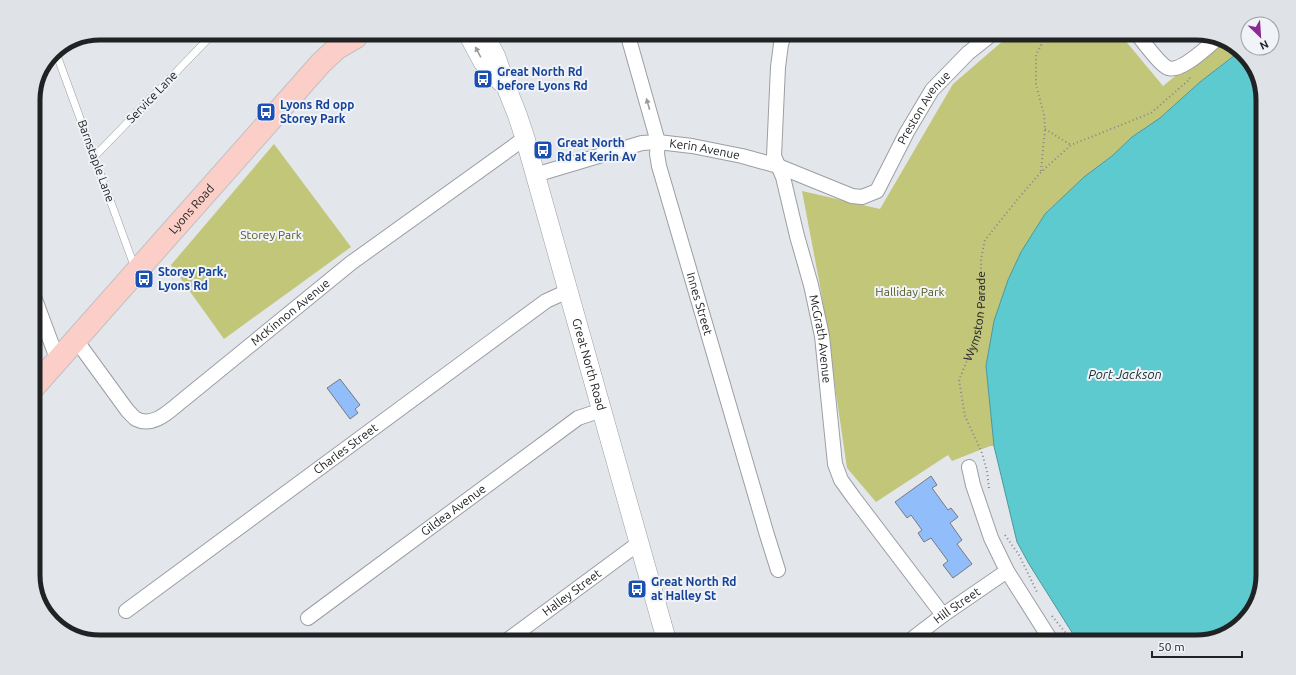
<svg xmlns="http://www.w3.org/2000/svg" width="1296" height="675" font-family="Ubuntu,sans-serif">
	<style>
		.green { fill: #c1c679 }
		.water { fill: #5dcad0; stroke: #4b989c }
		.building { fill: #91bdfa; stroke: #777a7e }
		.lines { fill: none; stroke-linecap: round; stroke-linejoin: round }
		.service-casing { stroke: #9b9ea3; stroke-width: 8 }
		.minor-casing { stroke: #9b9ea3; stroke-width: 16 }
		.secondary-casing { stroke: #9b9ea3; stroke-width: 20 }
		.primary-casing { stroke: #c1c1c2; stroke-width: 24 }
		.path { stroke: #86888b; stroke-width: 2; stroke-dasharray: 1 3; stroke-linecap: butt }
		.service { stroke: #fff; stroke-width: 7 }
		.minor { stroke: #fff; stroke-width: 14 }
		.secondary { stroke: #fff; stroke-width: 19 }
		.primary { stroke: #fbcec7; stroke-width: 22 }
		.oneway { fill: #9b9c9c }
		.labels { text-anchor: middle; stroke-width: 4; stroke-linejoin: round; paint-order: stroke }
		.transit-label { font-size: 12px; font-weight: bold; fill: #164399; stroke: #f0f3f8; text-anchor: start }
		.street-label { font-size: 12px; fill: #212224; stroke: #f0f3f8 }
		.park-label { font-size: 12px; fill: #555820; stroke: #f0f3f8 }
		.water-label { font-size: 13px; font-style: italic; fill: #192d2e; stroke: #f0f3f8 }
		.rim { fill: none; stroke: #212224; stroke-width: 5 }
	</style>
	<rect width="100%" height="100%" fill="#e3e6eb"/>
	<!-- green -->
	<g class="green">
		<path d="M1119,33L1163,86L1221,39L1226,40L1239,52L1200,82L1160,118L1132,137L1112,156L1084,177L1045,214L1021,252L1008,280L994,321L986,366L994,446H990L952,461L948,455L876,502L847,468L821,291L802,191L880,209L953,84L1011,34Z"/>
		<path d="M274,144L351,247L224,339L171,265Z"/>
	</g>
	<!-- water -->
	<path class="water" d="M1239,52L1252,63L1263,95V575L1256,605L1230,633L1197,642H1078L1029,564L1017,542L994,446L986,366L994,321L1008,280L1021,252L1045,214L1084,177L1112,156L1132,137L1160,118L1200,82Z"/>
	<!-- building -->
	<g class="building">
		<path d="M340,379L360,405L355,409L358,413L350,419L327,388Z"/>
		<path d="M931,476L937,485L932,488L948,510L951,508L958,517L950,523L962,540L957,544L972,564L953,578L943,565L948,561L931,538L924,542L918,533L922,530L911,515L907,518L895,502Z"/>
	</g>
	<g class="lines">
		<!-- service casing -->
		<g class="service-casing">
			<g id="service">
				<path d="M55,50L135,268"/>
				<path d="M94,157L210,37"/>
			</g>
		</g>
		<!-- minor casing -->
		<g class="minor-casing">
			<g id="minor">
				<path d="M1136,33C1143,41 1160,65 1168,68C1181,73 1208,46 1218,38"/>
				<path id="s2" d="M784,35L781,44L778,67L774,156L783,177L797,236L811,285L822,336L835,464L841,480L854,498L943,615"/>
				<path id="s3" d="M628,36L658,142L657,154L659,166L767,535L778,570"/>
				<path id="s4" d="M535,175L642,143L658,142L692,146L742,156L778,166L852,196L862,197L877,191L907,132L932,90L968,53L992,34"/>
				<path d="M33,294L58,361"/>
				<path id="s5" d="M76,340L127,410C130,413 133,417 136,419C154,428 170,410 183,400L351,263L525,138"/>
				<path d="M969,467L973,485L991,538L1007,571L1052,642"/>
				<path id="s6" d="M126,611L546,301L568,291"/>
				<path id="s7" d="M308,618L578,418L602,410"/>
				<path id="s8" d="M505,642L639,543"/>
				<path id="s9" d="M908,642L943,615L1007,571"/>
			</g>
		</g>
		<!-- secondary casing -->
		<g class="secondary-casing">
			<g id="secondary">
				<path d="M469,36L483,62L501,82"/>
				<path id="s10" d="M485,36L496,57L507,89L517,114L525,138L667,642"/>
			</g>
		</g>
		<!-- primary casing -->
		<g class="primary-casing">
			<g id="primary">
				<path id="s11" d="M33,388L321,63L337,48L356,37"/>
			</g>
		</g>
		<!-- path -->
		<g class="path">
			<path d="M1045,129L1071,145"/>
			<path d="M1041,171L1045,129L1044,115L1036,84V55L1047,34"/>
			<path id="s1" d="M989,488L987,471L982,453L965,416L959,380L976,339L981,308V259L985,240L1017,200L1041,172L1071,145L1151,113L1190,79L1188,75"/>
			<path d="M1005,535L1019,555L1038,594"/>
			<path d="M1052,616L1073,642"/>
		</g>
		<!-- service -->
		<use href="#service" class="service"/>
		<!-- minor -->
		<use href="#minor" class="minor"/>
		<!-- secondary -->
		<use href="#secondary" class="secondary"/>
		<!-- primary -->
		<use href="#primary" class="primary"/>
	</g>
	<!-- one-way arrows -->
	<defs><path id="oneway-solid" d="M-6-.8H1V-3.2L6.5 0L1 3.2V.8H-6Z"/></defs>
	<g class="oneway">
		<use href="#oneway-solid" transform="translate(478 52) rotate(-118)"/>
		<use href="#oneway-solid" transform="translate(648 104) rotate(-106)"/>
	</g>
	<!-- icons -->
	<defs>
		<g id="bus-square" transform="scale(1)"><rect x="-9" y="-9" width="18" height="18" rx="4" fill="#1a4fb4" stroke="#f0f3f8"/><path d="M-5-6H5V4H4V6H2V4H-2V6H-4V4H-5ZM-3.5-4V0h7V-4ZM-3.5 1.2v1.5H-2V1.2ZM2 1.2v1.5H3.5V1.2Z" fill="#fff"/></g>
	</defs>
	<g fill-rule="evenodd">
		<use href="#bus-square" x="483" y="79"/>
		<use href="#bus-square" x="266" y="112"/>
		<use href="#bus-square" x="543" y="150"/>
		<use href="#bus-square" x="144" y="279"/>
		<use href="#bus-square" x="637" y="589"/>
	</g>
	<g class="labels">
		<!-- transit labels -->
		<g class="transit-label">
			<text x="497" y="76">Great North Rd<tspan x="497" dy="14">before Lyons Rd</tspan></text>
			<text x="280" y="109">Lyons Rd opp<tspan x="280" dy="14">Storey Park</tspan></text>
			<text x="557" y="147">Great North<tspan x="557" dy="14">Rd at Kerin Av</tspan></text>
			<text x="158" y="276">Storey Park,<tspan x="158" dy="14">Lyons Rd</tspan></text>
			<text x="651" y="586">Great North Rd<tspan x="651" dy="14">at Halley St</tspan></text>
		</g>
		<!-- street labels -->
		<g class="street-label">
			<text transform="translate(152 97) rotate(-46)" y="4">Service Lane</text>
			<text dy="4" stroke="none"><textPath href="#s4" startOffset="452">Preston Avenue</textPath></text>
			<text dy="4" stroke="none"><textPath href="#s4" startOffset="175">Kerin Avenue</textPath></text>
			<text transform="translate(96 161) rotate(70)" y="4">Barnstaple Lane</text>
			<text dy="4" stroke="none"><textPath href="#s11" startOffset="239">Lyons Road</textPath></text>
			<text dy="4" stroke="none"><textPath href="#s3" startOffset="278">Innes Street</textPath></text>
			<text dy="4" stroke="none"><textPath href="#s5" startOffset="292">McKinnon Avenue</textPath></text>
			<text dy="4" stroke="none"><textPath href="#s1" startOffset="180">Wymston Parade</textPath></text>
			<text dy="4" stroke="none"><textPath href="#s2" startOffset="311">McGrath Avenue</textPath></text>
			<text dy="4" stroke="none"><textPath href="#s10" startOffset="345">Great North Road</textPath></text>
			<text dy="4" stroke="none"><textPath href="#s6" startOffset="273">Charles Street</textPath></text>
			<text dy="4" stroke="none"><textPath href="#s7" startOffset="181">Gildea Avenue</textPath></text>
			<text dy="4" stroke="none"><textPath href="#s8" startOffset="83">Halley Street</textPath></text>
			<text dy="4" stroke="none"><textPath href="#s9" startOffset="61">Hill Street</textPath></text>
		</g>
		<!-- park labels -->
		<g class="park-label">
			<text x="271" y="239">Storey Park</text>
			<text x="910" y="296">Halliday Park</text>
		</g>
		<!-- water labels -->
		<g class="water-label">
			<text x="1125" y="379">Port Jackson</text>
		</g>
	</g>
	<!-- crop -->
	<path d="M0 0H1296V675H0ZM100 40H1196A60 60 0 0 1 1256 100V575A60 60 0 0 1 1196 635H100A60 60 0 0 1 40 575V100A60 60 0 0 1 100 40Z" fill="#dfe2e7" fill-rule="evenodd"/>
	<path class="rim" d="M100 40H1196A60 60 0 0 1 1256 100V575A60 60 0 0 1 1196 635H100A60 60 0 0 1 40 575V100A60 60 0 0 1 100 40Z"/>
	<!-- north arrow -->
	<g transform="translate(1260 36) rotate(155)"><circle r="19" fill="#f0f3f8" stroke="#9d9fa3"/>
	<path d="M0-3L7 15L0 10L-7 15Z" fill="#8d2b92"/>
	<text y="-6" font-size="11" font-weight="bold" text-anchor="middle" fill="#212224">N</text>
	</g>
	<!-- scale -->
	<path d="M1152 651v6h90v-6" fill="none" stroke="#212224" stroke-width="2"/>
	<text x="1158" y="651" font-size="12" fill="#212224" stroke="#f0f3f8" stroke-width="3" paint-order="stroke">50 m</text>
</svg>
